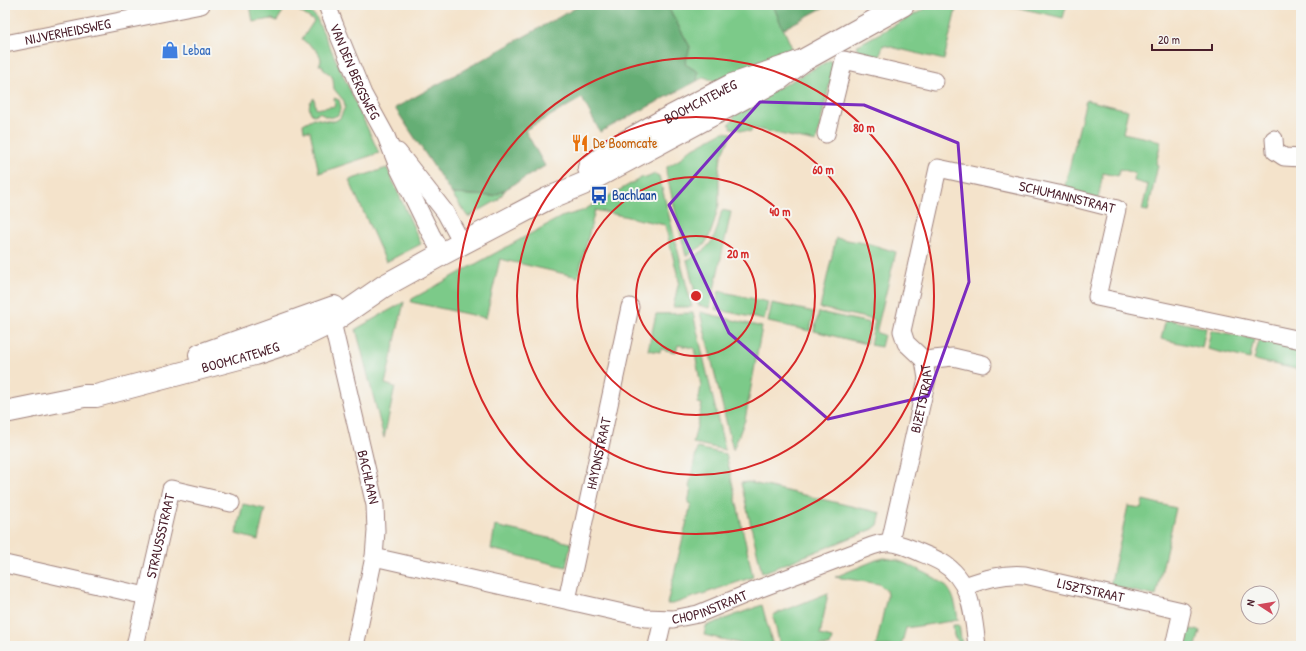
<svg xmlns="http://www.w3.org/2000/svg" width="1306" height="651" font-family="'Patrick Hand',sans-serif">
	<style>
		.green { fill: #7cca89; stroke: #63745a }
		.forest { fill: #65ae75; stroke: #586650 }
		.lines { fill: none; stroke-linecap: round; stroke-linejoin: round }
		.service-casing { stroke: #9f817b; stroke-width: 11 }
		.minor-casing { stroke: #9f817b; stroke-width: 19 }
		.tertiary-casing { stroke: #9f817b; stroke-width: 24 }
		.service { stroke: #fff; stroke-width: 9 }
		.minor { stroke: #fff; stroke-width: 17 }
		.tertiary { stroke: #fff; stroke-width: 22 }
		.marked { fill: none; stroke: #7b2cbf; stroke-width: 3; stroke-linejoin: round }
		.ring { fill: none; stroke: #d62828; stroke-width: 2 }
		.labels { text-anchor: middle; stroke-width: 4; stroke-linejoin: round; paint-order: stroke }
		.street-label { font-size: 14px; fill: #4a1f2b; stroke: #f6f6f2 }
		.shop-label { font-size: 14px; fill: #366cbe; stroke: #f6f6f2; text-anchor: start }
		.food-label { font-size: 14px; fill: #c56008; stroke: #f6f6f2; text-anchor: start }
		.transit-label { font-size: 14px; fill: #164399; stroke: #f6f6f2; text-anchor: start }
		.centre { fill: #d62828; stroke: #f6f6f2; stroke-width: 2 }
		.ring-label { font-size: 12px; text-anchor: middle; font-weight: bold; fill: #d62828; stroke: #f6f6f2; stroke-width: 4; stroke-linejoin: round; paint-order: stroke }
	</style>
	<rect width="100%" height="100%" fill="#f6f6f2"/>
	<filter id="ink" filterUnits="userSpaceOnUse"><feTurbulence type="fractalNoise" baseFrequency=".025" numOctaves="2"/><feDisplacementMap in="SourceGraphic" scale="8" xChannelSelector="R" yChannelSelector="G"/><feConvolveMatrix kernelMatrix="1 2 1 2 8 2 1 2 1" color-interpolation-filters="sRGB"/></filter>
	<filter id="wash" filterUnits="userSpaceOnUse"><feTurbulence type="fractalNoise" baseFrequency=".012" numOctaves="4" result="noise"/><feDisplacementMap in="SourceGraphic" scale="16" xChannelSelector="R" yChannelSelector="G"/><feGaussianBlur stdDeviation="0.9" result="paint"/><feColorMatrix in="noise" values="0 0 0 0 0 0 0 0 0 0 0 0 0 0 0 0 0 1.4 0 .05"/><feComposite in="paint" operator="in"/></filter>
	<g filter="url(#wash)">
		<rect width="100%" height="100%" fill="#f4e3cb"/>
		<!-- green -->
		<g class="green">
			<path d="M250,5H287L277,21L272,19L253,22Z"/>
			<path d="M290,5H301L316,17L379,153L319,173L310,131H304L303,124L314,118L328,121H335L340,118L345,107L344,101L334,89L333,79L331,75L324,70L322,65H319L321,61C321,50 309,46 302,39L314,21Z"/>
			<path d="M667,5H773L792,48L767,62L716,82L704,77L697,81L698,72L685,64L690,47Z"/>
			<path d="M932,5H957L944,60L883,45L879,60L862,56L856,46Z"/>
			<path d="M1007,5H1066V7L1063,18Z"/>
			<path d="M830,60L834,65L816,142L752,128L751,132L731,128L729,123L733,120L736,111Z"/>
			<path d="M314,98L316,109L335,106L334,98L339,100L341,107L338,115C331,119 325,118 320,112L318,114L313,115L311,113C308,107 309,102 314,98Z"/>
			<path d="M1086,100L1128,110L1123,133L1161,141L1156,164L1158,165L1148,211L1142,210L1148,185L1134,181L1135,173L1120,169L1118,176L1103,173L1098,199L1065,189V185Z"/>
			<path d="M723,132L732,133L721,157L719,171V204L713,226L709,237L704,245L686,256L666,172L667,167L682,158L686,152Z"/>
			<path d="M387,168L421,244L386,262L349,180Z"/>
			<path d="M655,174L659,176L692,307H673L679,281L665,225L595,210L578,277L500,259L486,318L411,302L412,299L561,217L582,211L643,177L646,178Z"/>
			<path d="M506,189L498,200L468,217L452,194L494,196Z"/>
			<path d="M722,210L731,212L710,308L698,305L687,260C693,257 701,253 706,248C717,238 718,223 722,210Z"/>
			<path d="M836,238L870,244L896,252L877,329V333L884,335L881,347L870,345L875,320L820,308Z"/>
			<path d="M719,291L768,302L764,320L715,309Z"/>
			<path d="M404,302L385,384L395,387L384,438L356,329Z"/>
			<path d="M772,303L814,312L810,331L768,322Z"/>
			<path d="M700,312L762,327L745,420L733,450Z"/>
			<path d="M819,312L870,323L866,344L814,331Z"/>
			<path d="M693,313L725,450L693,443L702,404L698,403L701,386L694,348L678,345L676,352L661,349L660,352L648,350L656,314Z"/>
			<path d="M1166,319L1206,328L1202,348L1161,339Z"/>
			<path d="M1211,330L1254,339L1250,359L1207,349Z"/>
			<path d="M1259,341L1301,350V370L1254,360Z"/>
			<path d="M697,448L726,454L753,577L673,604H667L691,504L688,503L691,488L689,487Z"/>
			<path d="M748,482L881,513L878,525L873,529L762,573L741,483Z"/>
			<path d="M1143,500L1176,508L1156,596L1110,586L1128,506L1141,508Z"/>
			<path d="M243,504L265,509L258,540L236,534Z"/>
			<path d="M495,526L571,543L566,567L491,549Z"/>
			<path d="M884,558C897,559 907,564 919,570C947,583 954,588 958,620L906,628L901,646H876L887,596L886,590L879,584L835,577L876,560Z"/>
			<path d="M828,593L820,635L832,638L830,646H780L773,615Z"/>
			<path d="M762,605L773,646H751L704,635L706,626Z"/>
			<path d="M953,625H959L962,646H959L958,641L954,636Z"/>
			<path d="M1186,628L1200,631L1196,646H1182Z"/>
		</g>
		<!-- forest -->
		<g class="forest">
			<path d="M581,5H667L690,47L685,64L698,72L697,81L600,132L582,98L525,130L545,166L494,196L452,194L395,108Z"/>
			<path d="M773,5H828L783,29Z"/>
		</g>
	</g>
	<g filter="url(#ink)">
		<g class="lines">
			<!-- service casing -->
			<g class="service-casing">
				<path id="service" d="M132,5L134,18"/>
			</g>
			<!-- minor casing -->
			<g class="minor-casing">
				<g id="minor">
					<path id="s1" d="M327,5L335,26L363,94L386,136L399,169L431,234L442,254"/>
					<path id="s2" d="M5,44L201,5"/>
					<path d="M826,134L844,60L935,81"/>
					<path d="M1274,139L1275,151L1284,157L1301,158"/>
					<path d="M398,152L445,212L462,243"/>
					<path id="s3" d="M328,312L332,322L375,505L376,531L374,557L355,646"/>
					<path d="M924,360L953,357L983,364"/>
					<path id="s4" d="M890,542L927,379L924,360L906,343L902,331L938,168L1058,194L1117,209L1097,297L1301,340"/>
					<path id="s5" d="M374,557L645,618L673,619L698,614L761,588L872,546C890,539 901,544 919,552C926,555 934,558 941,562C972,580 973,614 977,646"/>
					<path d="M5,564L146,596"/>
					<path id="s6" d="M965,586C984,579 1004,573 1025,575L1182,611L1174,646"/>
					<path id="s7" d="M567,600L630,307"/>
					<path id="s8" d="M135,646L171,489L231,503"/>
					<path d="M657,646L663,620"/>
				</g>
			</g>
			<!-- tertiary casing -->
			<g class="tertiary-casing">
				<g id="tertiary">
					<path id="s9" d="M589,168L615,148L659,123L732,85L802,61L903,5"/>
					<path d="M200,355L334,307"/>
					<path id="s10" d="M5,412L84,396H96L254,354L293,341L332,322L384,286L442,254L547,199L583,184L779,79L802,61"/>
				</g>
			</g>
			<!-- service -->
			<use href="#service" class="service"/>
			<!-- minor -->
			<use href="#minor" class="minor"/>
			<!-- tertiary -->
			<use href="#tertiary" class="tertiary"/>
		</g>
	</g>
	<!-- marked area -->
	<path class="marked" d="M760,102L864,105L958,143L969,282L928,396L828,419L729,333L669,205Z"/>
	<!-- distance rings -->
	<g class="ring">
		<circle cx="696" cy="296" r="60"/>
		<circle cx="696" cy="296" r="119"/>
		<circle cx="696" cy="296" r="179"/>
		<circle cx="696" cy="296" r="238"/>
	</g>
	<!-- icons -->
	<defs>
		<g id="shop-bare" transform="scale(1.38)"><path d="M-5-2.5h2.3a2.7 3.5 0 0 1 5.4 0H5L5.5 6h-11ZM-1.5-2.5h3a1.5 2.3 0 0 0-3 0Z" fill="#3f7fe0" stroke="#f6f6f2" stroke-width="2.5" paint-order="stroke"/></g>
		<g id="restaurant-bare" transform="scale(1.38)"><path d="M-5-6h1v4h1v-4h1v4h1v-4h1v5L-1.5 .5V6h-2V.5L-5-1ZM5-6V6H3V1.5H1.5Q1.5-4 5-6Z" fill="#e8710a" stroke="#f6f6f2" stroke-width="2.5" paint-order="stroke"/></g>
		<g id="bus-bare" transform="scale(1.38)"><path d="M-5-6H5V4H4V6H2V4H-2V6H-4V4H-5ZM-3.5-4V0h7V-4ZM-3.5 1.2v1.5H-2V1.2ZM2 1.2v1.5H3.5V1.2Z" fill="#1a4fb4" stroke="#f6f6f2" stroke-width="2.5" paint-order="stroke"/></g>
	</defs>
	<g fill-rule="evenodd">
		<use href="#shop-bare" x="170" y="50"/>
		<use href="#restaurant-bare" x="580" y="143"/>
		<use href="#bus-bare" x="599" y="195"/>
	</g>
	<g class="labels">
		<!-- street labels -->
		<g class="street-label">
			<text dy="5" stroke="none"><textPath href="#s2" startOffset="64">NIJVERHEIDSWEG</textPath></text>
			<text dy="5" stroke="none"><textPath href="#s1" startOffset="72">VAN DEN BERGSWEG</textPath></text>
			<text dy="5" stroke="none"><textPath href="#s9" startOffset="130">BOOMCATEWEG</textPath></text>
			<text dy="5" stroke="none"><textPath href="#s4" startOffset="523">SCHUMANNSTRAAT</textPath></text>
			<text dy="5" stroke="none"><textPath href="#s10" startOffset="242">BOOMCATEWEG</textPath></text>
			<text dy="5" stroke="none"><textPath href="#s4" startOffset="147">BIZETSTRAAT</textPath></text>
			<text dy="5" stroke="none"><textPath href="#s7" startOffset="150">HAYDNSTRAAT</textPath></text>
			<text dy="5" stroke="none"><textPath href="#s3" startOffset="170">BACHLAAN</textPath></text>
			<text dy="5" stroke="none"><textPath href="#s8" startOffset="113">STRAUSSSTRAAT</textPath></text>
			<text dy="5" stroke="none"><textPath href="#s6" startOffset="129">LISZTSTRAAT</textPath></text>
			<text dy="5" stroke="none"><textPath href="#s5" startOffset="344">CHOPINSTRAAT</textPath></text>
		</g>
		<!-- shop labels -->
		<g class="shop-label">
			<text x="183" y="55">Lebaa</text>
		</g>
		<!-- food labels -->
		<g class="food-label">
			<text x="593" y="148">De Boomcate</text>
		</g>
		<!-- transit labels -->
		<g class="transit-label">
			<text x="612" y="200">Bachlaan</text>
		</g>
	</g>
	<circle cx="696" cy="296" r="6" class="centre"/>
	<g class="ring-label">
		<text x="864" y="132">80 m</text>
		<text x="823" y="174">60 m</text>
		<text x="780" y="216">40 m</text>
		<text x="738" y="258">20 m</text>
	</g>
	<!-- margin -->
	<rect width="1306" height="651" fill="none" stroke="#f6f6f2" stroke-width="20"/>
	<!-- north arrow -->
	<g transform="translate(1260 605) rotate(282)"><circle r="19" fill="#f6f6f2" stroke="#b1a0a2"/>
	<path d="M0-3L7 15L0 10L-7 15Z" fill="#d1495b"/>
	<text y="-6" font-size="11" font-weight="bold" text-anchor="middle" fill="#4a1f2b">N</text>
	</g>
	<!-- scale -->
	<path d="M1152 44v6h60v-6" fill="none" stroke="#4a1f2b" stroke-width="2"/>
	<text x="1158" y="44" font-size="12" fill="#4a1f2b" stroke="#f6f6f2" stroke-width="3" paint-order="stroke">20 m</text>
</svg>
